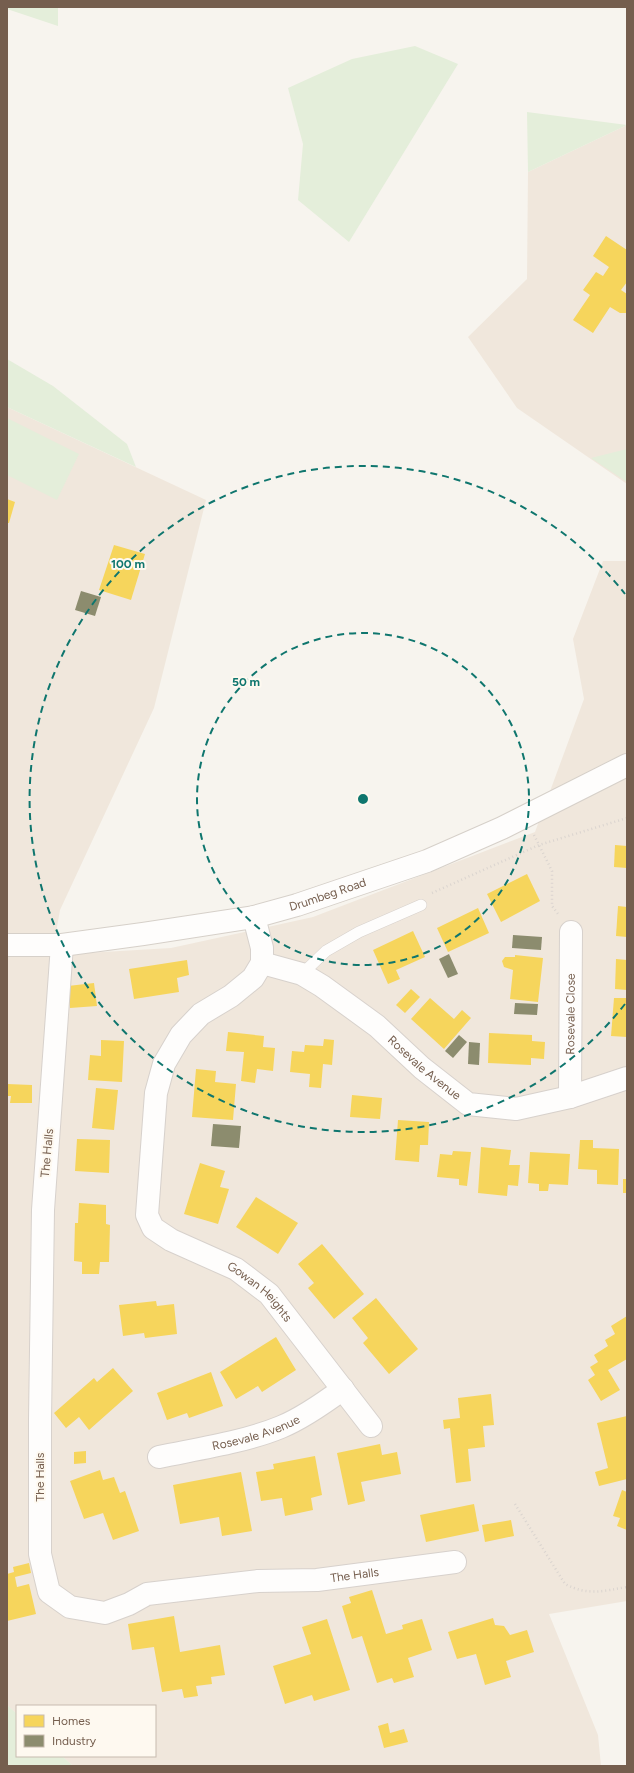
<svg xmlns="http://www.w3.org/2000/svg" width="634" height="1773" font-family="Figtree,sans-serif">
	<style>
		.residential { fill: #f0e7dc }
		.green { fill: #e4eeda }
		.homes { fill: #f6d55c }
		.industry { fill: #8c8c6e }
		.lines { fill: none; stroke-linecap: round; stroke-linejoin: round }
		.lane-casing { stroke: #d7d1cc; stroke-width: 12 }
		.street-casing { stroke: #d7d1cc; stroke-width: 24 }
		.secondary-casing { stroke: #d6d0c9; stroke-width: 24 }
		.path { stroke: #dad4cf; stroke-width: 2.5; stroke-dasharray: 1 3; stroke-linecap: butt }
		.lane { stroke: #fefdfc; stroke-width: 11 }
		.street { stroke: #fefdfc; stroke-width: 22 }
		.secondary { stroke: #fefdfc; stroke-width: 22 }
		.ring { fill: none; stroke: #0f766e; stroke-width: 2; stroke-dasharray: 7 5 }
		.labels { text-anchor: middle; stroke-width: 4; stroke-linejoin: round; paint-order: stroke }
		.street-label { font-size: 12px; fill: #755e4e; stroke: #fef9f0 }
		.centre { fill: #0f766e; stroke: #fef9f0; stroke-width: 2 }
		.ring-label { font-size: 12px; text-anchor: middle; font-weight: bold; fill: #0f766e; stroke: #fef9f0; stroke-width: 4; stroke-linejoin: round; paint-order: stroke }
	</style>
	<rect width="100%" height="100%" fill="#f7f4ee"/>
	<!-- residential -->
	<g class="residential">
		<path d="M627,125V484L517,408L468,337L527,279L528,172Z"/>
		<path d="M7,407L206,500L154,708L60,910L52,955L171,948L313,917L535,832L584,699L573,639L603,561H627V1601L549,1614L598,1735L601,1766H73L62,1756H155V1706H17V1714L7,1705Z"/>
	</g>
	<!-- green -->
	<g class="green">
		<path d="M7,7H58V26L7,9Z"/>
		<path d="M415,46L458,64L349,242L298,200L303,144L288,88L352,59Z"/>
		<path d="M527,112L627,125L528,172Z"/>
		<path d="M7,359L53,386L127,444L136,467L7,407Z"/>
		<path d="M7,418L79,454L57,500L7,475Z"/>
		<path d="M627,449V482L591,458Z"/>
		<path d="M7,1705L17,1714V1756H62L73,1766H7Z"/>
	</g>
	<!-- homes -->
	<g class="homes">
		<path d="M606,236L627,250V282L621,290L627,294V313H620L610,307L593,333L573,320L590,295L583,290L596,272L603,276L609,267L593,256Z"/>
		<path d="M7,499L15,502L9,523H7Z"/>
		<path d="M114,545L145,554L131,600L99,590Z"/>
		<path d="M615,845L627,846V868L614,867Z"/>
		<path d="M527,874L540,901L501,922L487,894Z"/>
		<path d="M618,906L627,907V937L616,936Z"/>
		<path d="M478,908L489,933L448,952L437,928Z"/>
		<path d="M413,931L425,957L396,970L400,979L388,984L373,950Z"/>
		<path d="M515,955L543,958L538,1002L510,999L513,970L504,967L502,961L505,957H515Z"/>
		<path d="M616,959L627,960V990L615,989Z"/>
		<path d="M187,960L189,975L177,978L179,992L134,999L129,969Z"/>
		<path d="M94,983L97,1006L70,1008L68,986Z"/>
		<path d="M411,989L420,997L405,1013L396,1005Z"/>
		<path d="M430,998L454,1019L462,1010L471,1018L444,1049L411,1019Z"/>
		<path d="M614,998H627V1037L611,1036Z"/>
		<path d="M228,1032L264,1036L263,1047L275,1048L273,1071L257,1069L255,1083L241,1081L244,1052L226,1051Z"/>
		<path d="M489,1033L532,1035V1041L545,1042L544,1059L531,1058V1065L488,1063Z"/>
		<path d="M324,1039L334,1040L332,1065L323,1064L321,1088L309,1087L310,1074L290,1072L292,1051L304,1052L305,1045L323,1046Z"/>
		<path d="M101,1040L124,1041L122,1082L88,1080L90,1055L101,1056Z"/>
		<path d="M196,1069L216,1071L215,1082L236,1084L233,1120L192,1117Z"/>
		<path d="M7,1084L32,1085V1103H10L11,1096H7Z"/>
		<path d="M96,1088L118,1090L114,1130L92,1128Z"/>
		<path d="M352,1095L382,1098L380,1119L350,1117Z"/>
		<path d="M398,1120L429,1122L428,1145H420L419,1162L395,1160Z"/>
		<path d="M77,1139L110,1140L109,1173L75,1171Z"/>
		<path d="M580,1140H593V1148L619,1149L618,1185L597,1184V1170L578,1169Z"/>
		<path d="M481,1147L511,1150L509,1165H520L518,1186L508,1185L507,1196L478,1193Z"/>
		<path d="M453,1151L471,1152L467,1186L459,1185V1179L437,1177L440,1154L452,1155Z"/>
		<path d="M530,1152L570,1154L568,1185L549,1184L548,1191H539V1184L528,1183Z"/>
		<path d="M200,1163L225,1171L220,1187L229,1189L218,1224L184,1214Z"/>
		<rect x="623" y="1179" width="4" height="14"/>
		<path d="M256,1197L298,1223L278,1254L236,1227Z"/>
		<path d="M79,1203L106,1205V1224L110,1225L109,1262H100L99,1274H82V1262L74,1261L75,1223H78Z"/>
		<path d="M322,1244L364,1294L334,1319L308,1288L314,1283L298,1264Z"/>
		<path d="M376,1298L418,1349L389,1374L363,1343L368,1338L352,1318Z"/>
		<path d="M156,1301L157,1306L174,1304L177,1334L145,1338L144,1333L123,1336L119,1305Z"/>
		<path d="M627,1316V1359L608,1370L620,1390L601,1401L588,1380L595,1375L590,1367L598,1362L594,1355L608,1346L605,1340L615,1334L611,1326Z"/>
		<path d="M276,1337L296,1370L262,1392L258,1386L236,1399L220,1372Z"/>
		<path d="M113,1368L133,1391L89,1430L79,1417L66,1428L54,1413L94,1378L97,1382Z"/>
		<path d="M211,1372L223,1406L189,1418L187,1413L167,1420L157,1393Z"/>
		<path d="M491,1394L494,1425L483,1426L485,1447L468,1449L471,1481L456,1483L450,1428L444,1429L443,1420L460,1418L458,1398Z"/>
		<path d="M627,1416V1479L599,1486L595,1472L608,1468L597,1423Z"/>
		<path d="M380,1444L382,1455L397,1452L401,1474L361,1482L365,1501L348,1505L337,1453Z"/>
		<path d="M86,1451V1463L74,1464V1452Z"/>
		<path d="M315,1456L322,1495L311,1498L313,1510L285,1516L282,1498L261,1501L256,1472L274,1469L273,1464Z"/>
		<path d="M100,1470L103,1480L114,1477L120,1493L125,1491L139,1531L113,1540L103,1513L84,1519L70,1481Z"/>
		<path d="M241,1472L252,1531L222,1536L219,1517L180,1524L173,1485Z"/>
		<path d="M622,1490L627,1492V1530L617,1526L620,1518L613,1516Z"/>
		<path d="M474,1504L479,1531L426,1542L420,1515Z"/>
		<path d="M511,1520L514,1536L485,1542L482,1525Z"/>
		<path d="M29,1563L31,1573L15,1577L17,1587L29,1584L36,1614L7,1621V1574L14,1572L13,1567Z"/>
		<path d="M372,1590L386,1634L403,1629L402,1625L422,1619L432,1650L408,1658L414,1677L394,1683L392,1678L377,1683L362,1636L352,1639L342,1606L351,1603L349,1597Z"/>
		<path d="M174,1616L180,1652L220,1645L225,1675L211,1677L212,1684L196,1686L198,1696L184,1698L182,1689L162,1692L154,1647L132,1650L128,1624Z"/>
		<path d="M493,1618L495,1625L504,1626L510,1635L527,1630L534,1652L506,1661L511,1677L485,1685L476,1654L457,1659L448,1632Z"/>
		<path d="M327,1619L350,1690L314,1701L312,1695L285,1704L273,1666L311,1654L302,1627Z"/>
		<path d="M388,1723L390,1733L404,1729L408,1742L384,1748L378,1726Z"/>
	</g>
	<!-- industry -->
	<g class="industry">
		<path d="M81,591L101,597L95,616L75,610Z"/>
		<path d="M513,935L542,937L541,950L512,948Z"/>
		<path d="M449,954L458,974L448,978L439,959Z"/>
		<path d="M515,1003L538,1004L537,1015L514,1014Z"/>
		<path d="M459,1035L467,1042L453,1058L445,1051Z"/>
		<path d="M469,1042L480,1043L479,1065L468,1064Z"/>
		<path d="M213,1124L241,1126L239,1148L211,1146Z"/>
	</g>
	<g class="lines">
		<!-- lane casing -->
		<g class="lane-casing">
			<path id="lane" d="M302,974L326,951L359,932L421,905"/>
		</g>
		<!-- street casing -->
		<g class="street-casing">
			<g id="street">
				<path id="s1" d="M254,917L262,948V963L253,978L231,996L201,1014L181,1035L164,1064L156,1093L147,1215L153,1228L171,1240L236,1269L269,1294L371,1426"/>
				<path id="s2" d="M62,945L43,1210L40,1420V1554L49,1592L70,1607L105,1613L129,1604L147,1594L258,1581L317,1580L455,1562"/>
				<path id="s3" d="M262,963L302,974L322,986L377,1026L422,1068L468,1104L516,1109L570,1097L627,1078"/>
				<path id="s4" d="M570,1097L571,932"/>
				<path id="s5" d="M159,1457C197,1449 245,1442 281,1427C303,1418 324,1403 343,1389"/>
			</g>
		</g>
		<!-- secondary casing -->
		<g class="secondary-casing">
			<g id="secondary">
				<path id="s6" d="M7,945H62L143,934L254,917L297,905L427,861L502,828L627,765"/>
			</g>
		</g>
		<!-- path -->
		<g class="path">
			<path d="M534,835L552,871V906L558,914"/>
			<path d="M432,893L539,845L627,818"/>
			<path d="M515,1504L565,1584C588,1596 603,1591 627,1587"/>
		</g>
		<!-- lane -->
		<use href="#lane" class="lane"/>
		<!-- street -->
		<use href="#street" class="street"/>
		<!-- secondary -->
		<use href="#secondary" class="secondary"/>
	</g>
	<!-- distance rings -->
	<g class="ring">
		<circle cx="363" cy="799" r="166"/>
		<path d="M625 1004A333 333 0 1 1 625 594"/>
	</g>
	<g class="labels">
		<!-- street labels -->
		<g class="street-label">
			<text dy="4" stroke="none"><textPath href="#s6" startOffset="326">Drumbeg Road</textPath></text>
			<text dy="4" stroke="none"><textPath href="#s4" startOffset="83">Rosevale Close</textPath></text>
			<text dy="4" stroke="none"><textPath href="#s3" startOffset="196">Rosevale Avenue</textPath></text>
			<text transform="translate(47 1153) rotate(-85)" y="4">The Halls</text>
			<text dy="4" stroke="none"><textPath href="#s1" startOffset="483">Gowan Heights</textPath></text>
			<text dy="4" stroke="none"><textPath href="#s5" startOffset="100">Rosevale Avenue</textPath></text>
			<text transform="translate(40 1477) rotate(-90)" y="4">The Halls</text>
			<text dy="4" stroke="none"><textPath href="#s2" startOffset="965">The Halls</textPath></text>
		</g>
	</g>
	<circle cx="363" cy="799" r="6" class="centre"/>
	<g class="ring-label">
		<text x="128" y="568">100 m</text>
		<text x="246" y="686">50 m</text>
	</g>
	<!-- border -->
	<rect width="634" height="1773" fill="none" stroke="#755e4e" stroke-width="16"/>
	<!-- legend -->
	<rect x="16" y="1705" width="140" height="52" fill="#fef9f0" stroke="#c7bbaf"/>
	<rect x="24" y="1715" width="20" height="12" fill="#f6d55c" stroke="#c7bbaf"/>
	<text x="52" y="1725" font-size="12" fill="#755e4e">Homes</text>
	<rect x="24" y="1735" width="20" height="12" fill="#8c8c6e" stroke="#c7bbaf"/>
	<text x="52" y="1745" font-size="12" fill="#755e4e">Industry</text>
</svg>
